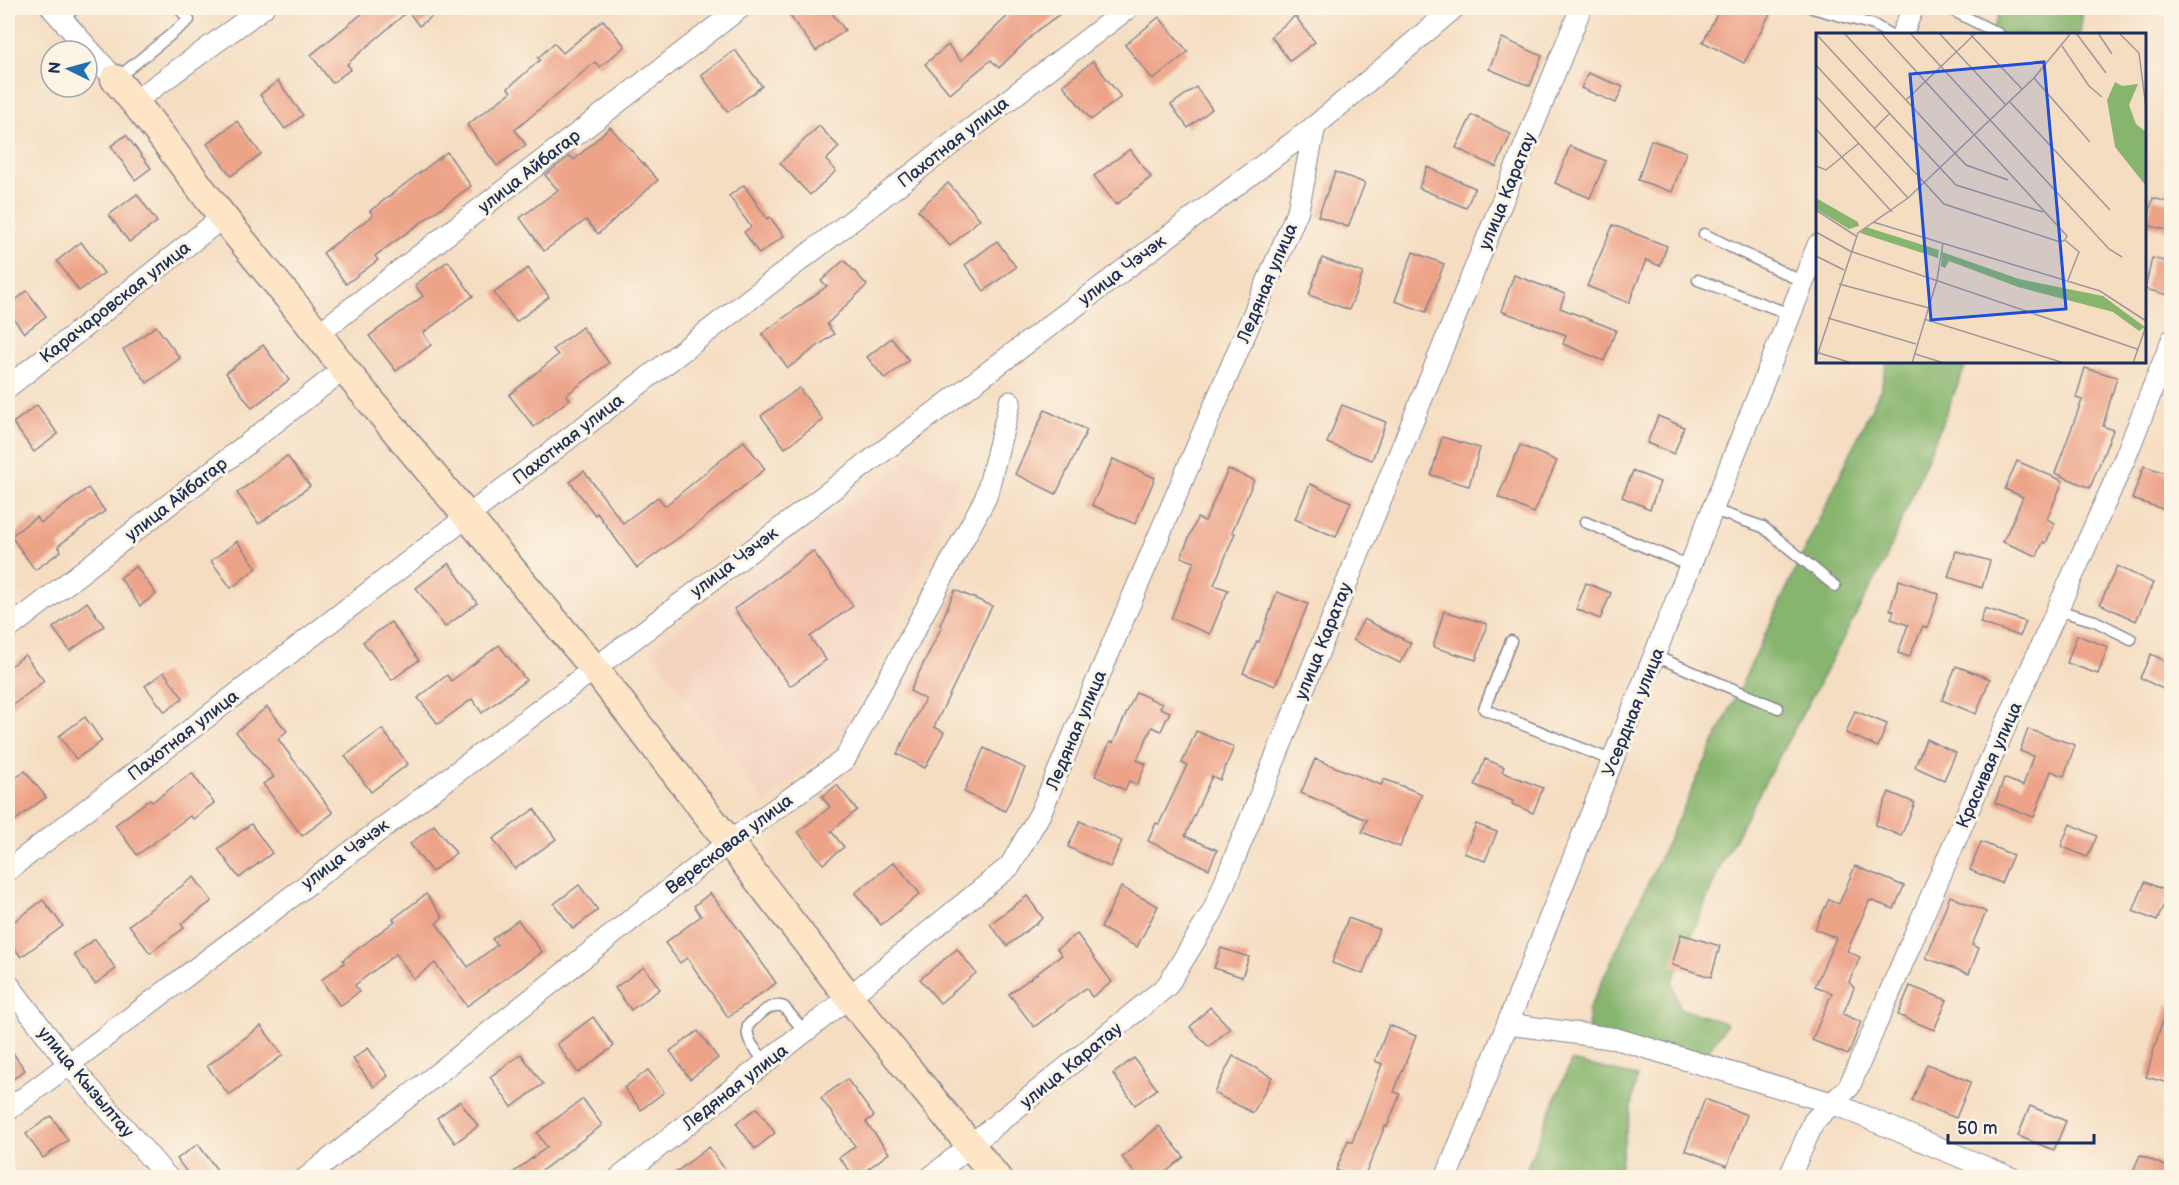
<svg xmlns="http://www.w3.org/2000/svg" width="2179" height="1185" font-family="'Balsamiq Sans',sans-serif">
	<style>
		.built { fill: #f5d3c1 }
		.forest { fill: #87b56e; stroke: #517266; stroke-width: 1.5 }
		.building { fill: #eda388 }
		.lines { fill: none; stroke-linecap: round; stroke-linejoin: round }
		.lane-casing { stroke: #888690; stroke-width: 13 }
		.street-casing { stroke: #888690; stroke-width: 23 }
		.secondary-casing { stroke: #888690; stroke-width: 31 }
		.lane { stroke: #fff; stroke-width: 10 }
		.street { stroke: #fff; stroke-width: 21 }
		.secondary { stroke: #fde5c5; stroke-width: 28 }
		.labels { text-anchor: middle; stroke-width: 6; stroke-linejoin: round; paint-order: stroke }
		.street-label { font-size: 18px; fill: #1b2f5e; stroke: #fcf5e5 }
		.inset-road { fill: none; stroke: #9e979a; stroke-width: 1.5 }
		.view { fill: #1d4ed8; fill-opacity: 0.15; stroke: #1d4ed8; stroke-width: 3 }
		.inset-edge { fill: none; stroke: #1b2f5e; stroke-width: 3 }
	</style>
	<rect width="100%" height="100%" fill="#fcf5e5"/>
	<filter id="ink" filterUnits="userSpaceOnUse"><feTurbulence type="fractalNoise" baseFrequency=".0167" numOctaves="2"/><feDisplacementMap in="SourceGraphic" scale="12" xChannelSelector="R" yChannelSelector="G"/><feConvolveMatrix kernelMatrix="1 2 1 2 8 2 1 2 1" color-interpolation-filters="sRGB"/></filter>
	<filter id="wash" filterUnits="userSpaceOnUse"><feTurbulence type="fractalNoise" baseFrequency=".008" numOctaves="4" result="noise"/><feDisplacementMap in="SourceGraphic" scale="24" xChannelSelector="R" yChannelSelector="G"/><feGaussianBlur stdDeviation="1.35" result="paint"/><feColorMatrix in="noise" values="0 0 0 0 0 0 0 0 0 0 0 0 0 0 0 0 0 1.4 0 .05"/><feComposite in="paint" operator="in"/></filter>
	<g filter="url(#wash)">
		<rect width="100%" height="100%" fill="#f5ddc2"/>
		<!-- built -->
		<path class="built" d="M911,458L959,482L846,733L765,802L650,649Z"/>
		<!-- forest -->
		<g class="forest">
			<path d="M2001,8H2083L2080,34H1991Z"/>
			<path d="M1887,362H1967L1885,561L1722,862L1672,983L1680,1008L1727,1024L1705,1055L1589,1041L1588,1011L1881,388Z"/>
			<path d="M1571,1061L1637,1076L1619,1169L1615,1177H1523Z"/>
		</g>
		<g id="blocks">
			<!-- building -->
			<g class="building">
				<path d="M369,8H443L419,26L408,11L347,64L351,69L332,83L311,55Z"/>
				<path d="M784,8H828L845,30L816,51Z"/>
				<path d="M1016,8H1068L1038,30L999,68L991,60L950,94L925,64L948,45L961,61Z"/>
				<path d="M1720,8H1773L1744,63L1703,42Z"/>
				<path d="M1295,16L1315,42L1290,61L1271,36Z"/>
				<path d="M1159,17L1188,52L1153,80L1125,45Z"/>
				<path d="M603,20L625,46L600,67L595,62L515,130L526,145L497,166L467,125L511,92L508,88L540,60L538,58L554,43L563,53Z"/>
				<path d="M1502,38L1542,56L1530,86L1489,69Z"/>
				<path d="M735,50L762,86L728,112L701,75Z"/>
				<path d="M1093,61L1121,97L1091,120L1063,85Z"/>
				<path d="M1588,73L1623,87L1616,103L1581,88Z"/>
				<path d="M278,81L303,115L285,129L260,95Z"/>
				<path d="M1196,87L1212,109L1188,128L1171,105Z"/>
				<path d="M1472,115L1511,134L1496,167L1456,148Z"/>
				<path d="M237,121L261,154L231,176L207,144Z"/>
				<path d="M819,126L839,147L826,160L836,171L810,195L780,163Z"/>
				<path d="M610,127L658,180L598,234L586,220L544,251L520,218L558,190L545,175L570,156L574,160Z"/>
				<path d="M126,135L151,168L135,180L111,146Z"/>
				<path d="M1651,140L1686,152L1672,192L1638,180Z"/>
				<path d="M1570,146L1606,161L1590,198L1555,183Z"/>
				<path d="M1130,149L1151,177L1116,205L1094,176Z"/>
				<path d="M447,152L471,186L375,256L378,260L346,284L323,253L373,215L370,211Z"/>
				<path d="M1427,167L1475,188L1466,208L1419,188Z"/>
				<path d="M1335,172L1365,183L1348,227L1318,216Z"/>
				<path d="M948,183L980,219L950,246L918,210Z"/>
				<path d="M744,185L767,219L770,217L784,236L759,254L744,232L751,227L729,196Z"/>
				<path d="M137,194L157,222L129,242L109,215Z"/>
				<path d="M2153,198L2172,203V231L2146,225Z"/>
				<path d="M1613,225L1667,246L1660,266L1646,260L1629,303L1587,286Z"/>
				<path d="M997,241L1016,267L984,291L965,265Z"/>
				<path d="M81,242L104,273L79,291L57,261Z"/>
				<path d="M1413,252L1444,264L1426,312L1395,301Z"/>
				<path d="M1322,258L1363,273L1349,310L1309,295Z"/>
				<path d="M2152,258L2172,263V296L2145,289Z"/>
				<path d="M844,260L867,285L827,324L834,334L788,368L762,334L827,286L821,281Z"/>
				<path d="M448,261L473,296L423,333L431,345L396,371L369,336L423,296L415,285Z"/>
				<path d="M528,268L549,297L516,322L494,293Z"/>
				<path d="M1514,275L1565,294L1560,308L1616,330L1604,361L1563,344L1566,335L1501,311Z"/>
				<path d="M27,291L46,316L24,333L8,311V306Z"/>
				<path d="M156,326L180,358L147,383L123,350Z"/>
				<path d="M582,327L609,363L566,395L570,399L534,427L509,395L558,355L553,349Z"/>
				<path d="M891,338L909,360L885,379L867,357Z"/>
				<path d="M263,345L289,380L252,408L226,373Z"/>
				<path d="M2085,368L2117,377L2103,426L2113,430L2090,488L2055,473L2082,400L2076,398Z"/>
				<path d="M799,388L823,420L785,448L761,416Z"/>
				<path d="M37,405L58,434L34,452L13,423Z"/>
				<path d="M1342,405L1386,422L1372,460L1327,443Z"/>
				<path d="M1045,410L1087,430L1056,494L1015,474Z"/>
				<path d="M1658,416L1684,427L1674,454L1647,443Z"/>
				<path d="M1442,437L1480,448L1469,486L1431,475Z"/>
				<path d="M744,441L765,469L696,525L637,568L597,513L595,515L570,482L584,471L623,523L658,497L665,506Z"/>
				<path d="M1520,445L1557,461L1534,513L1498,497Z"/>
				<path d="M287,456L310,486L259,524L237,493Z"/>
				<path d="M1113,459L1155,478L1135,524L1092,505Z"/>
				<path d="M2017,461L2063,481L2047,519L2055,523L2046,543L2043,542L2037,556L2003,542L2023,497L2005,489Z"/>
				<path d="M2144,466L2172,475V512L2132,499Z"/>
				<path d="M1228,469L1254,480L1232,532L1235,533L1214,585L1228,590L1210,634L1171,618L1194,562L1181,557L1197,518L1205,521Z"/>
				<path d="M1633,471L1660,482L1650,509L1622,497Z"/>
				<path d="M1310,484L1351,502L1336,537L1295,519Z"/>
				<path d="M88,488L105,511L58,546L61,551L35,570L11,536L36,517L41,523Z"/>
				<path d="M237,541L257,568L231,588L211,561Z"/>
				<path d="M813,551L853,606L810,637L826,660L790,686L734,609Z"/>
				<path d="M1956,551L1990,561L1982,588L1948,577Z"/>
				<path d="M449,563L477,603L445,627L416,588Z"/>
				<path d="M136,566L156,594L140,606L120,578Z"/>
				<path d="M2117,566L2153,583L2136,621L2100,604Z"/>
				<path d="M1899,580L1939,594L1927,628L1923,626L1909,657L1898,653L1908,625L1891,619L1894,611L1890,610Z"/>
				<path d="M1586,583L1611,593L1600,619L1576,609Z"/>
				<path d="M955,590L992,606L934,727L944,732L925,768L897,754L925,699L910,691L942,626L940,625Z"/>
				<path d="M1277,592L1308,604L1275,686L1243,673L1257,641L1259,642Z"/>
				<path d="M87,602L104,626L70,651L53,628Z"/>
				<path d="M1985,608L2026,622L2020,636L1980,623Z"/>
				<path d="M1444,611L1487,624L1476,660L1433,647Z"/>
				<path d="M1364,619L1411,643L1400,663L1353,640Z"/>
				<path d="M391,622L419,660L392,680L363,642Z"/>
				<path d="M2077,635L2108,647L2098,674L2067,663Z"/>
				<path d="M499,645L526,680L482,713L472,699L438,724L418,698L447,675L451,681Z"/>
				<path d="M2151,654L2172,664V670L2163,689L2140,678Z"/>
				<path d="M25,655L44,681L8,709V668Z"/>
				<path d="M1956,666L1990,679L1976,714L1942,700Z"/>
				<path d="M164,672L183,698L165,712L145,686Z"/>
				<path d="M1136,692L1162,704L1160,708L1170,712L1161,731L1152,727L1137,760L1146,764L1137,785L1129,781L1125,790L1095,776L1110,742L1113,743Z"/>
				<path d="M267,707L287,731L278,739L333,813L302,836L263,784L274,777L236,732Z"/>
				<path d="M1855,711L1887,724L1878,747L1846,733Z"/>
				<path d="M85,717L102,741L76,759L59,736Z"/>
				<path d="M382,729L408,764L371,792L345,756Z"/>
				<path d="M2028,729L2075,745L2064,776L2051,771L2034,817L1995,803L2004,778L2023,786L2033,756L2020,751Z"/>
				<path d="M1196,731L1234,747L1220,780L1212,776L1185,836L1217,850L1209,869L1148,841L1156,823L1159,824L1187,765L1182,763Z"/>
				<path d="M1926,739L1956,753L1944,780L1915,767Z"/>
				<path d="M984,748L1025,768L1005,811L964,792Z"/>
				<path d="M1315,759L1381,785L1384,779L1422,794L1400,847L1362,832L1367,820L1301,793Z"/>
				<path d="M1485,759L1504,767L1502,772L1543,788L1533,813L1512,804L1513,801L1475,785Z"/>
				<path d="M25,771L46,797L13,822L8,814V784Z"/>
				<path d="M192,773L214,803L193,819L190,816L137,855L115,825L150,799L152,802Z"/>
				<path d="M837,785L857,810L831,831L844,847L823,864L798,832L830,807L822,797Z"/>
				<path d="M1889,792L1915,803L1901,836L1875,825Z"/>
				<path d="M534,809L556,839L515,869L493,839Z"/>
				<path d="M1080,821L1122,841L1110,867L1068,847Z"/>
				<path d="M251,824L272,853L239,878L218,849Z"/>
				<path d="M1476,824L1497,832L1485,861L1464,853Z"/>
				<path d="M2070,824L2097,836L2087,857L2061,846Z"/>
				<path d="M434,825L456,853L432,872L410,844Z"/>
				<path d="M1981,842L2013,855L2001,883L1970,870Z"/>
				<path d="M894,862L920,894L881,925L855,893Z"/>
				<path d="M1855,866L1904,886L1894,909L1870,900L1847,951L1860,957L1849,982L1854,988L1843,1014L1861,1022L1848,1055L1812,1040L1832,993L1815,986L1836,938L1815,929L1829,899L1839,904Z"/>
				<path d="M194,877L212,901L181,924L184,928L150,953L129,925Z"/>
				<path d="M2145,882L2169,892L2157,921L2133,911Z"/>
				<path d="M579,885L598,910L573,929L554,904Z"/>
				<path d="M1121,887L1158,906L1137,947L1101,928Z"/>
				<path d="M710,893L740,931L776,983L728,1017L687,958L680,963L665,943L701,916L694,906Z"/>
				<path d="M426,894L443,917L436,923L468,967L497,945L492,939L518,920L542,952L467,1006L435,963L414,979L396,954L355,985L359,992L340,1006L321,980L344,963L343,960L395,921L393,919Z"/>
				<path d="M1027,896L1043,918L1007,946L990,924Z"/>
				<path d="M1950,896L1986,912L1972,945L1979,948L1969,974L1926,958Z"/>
				<path d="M43,900L63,926L21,957L8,939V926Z"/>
				<path d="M1348,918L1379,929L1363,974L1332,963Z"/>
				<path d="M1077,934L1112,982L1092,997L1086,988L1034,1027L1009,994L1062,955L1057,949Z"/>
				<path d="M1681,934L1720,946L1711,977L1672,965Z"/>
				<path d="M95,939L116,969L95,984L74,955Z"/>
				<path d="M1221,948L1249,957L1242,977L1214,968Z"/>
				<path d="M957,949L976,973L940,1003L920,979Z"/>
				<path d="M644,967L660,989L631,1010L615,988Z"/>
				<path d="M1910,986L1947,1000L1934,1030L1898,1015Z"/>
				<path d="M2167,1005H2172V1084L2146,1077Z"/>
				<path d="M1210,1007L1230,1028L1209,1047L1190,1027Z"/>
				<path d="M593,1017L614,1046L578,1073L557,1044Z"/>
				<path d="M1389,1025L1416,1036L1394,1092L1400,1094L1387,1127L1385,1126L1364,1178H1355L1336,1170L1348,1140L1352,1142L1382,1064L1375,1061Z"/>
				<path d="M261,1026L283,1055L229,1095L207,1066Z"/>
				<path d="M698,1031L718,1058L690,1079L670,1051Z"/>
				<path d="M8,1046L25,1070L8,1083Z"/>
				<path d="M368,1048L388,1076L374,1087L353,1059Z"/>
				<path d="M521,1054L543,1084L512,1107L490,1077Z"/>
				<path d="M1233,1056L1272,1077L1253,1113L1214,1093Z"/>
				<path d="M1134,1058L1157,1089L1135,1105L1113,1074Z"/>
				<path d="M1927,1064L1971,1082L1956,1118L1912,1101Z"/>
				<path d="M648,1070L664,1092L641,1110L624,1088Z"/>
				<path d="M847,1079L874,1116L866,1122L889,1153L856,1178L839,1158L855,1146L821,1098Z"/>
				<path d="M583,1099L602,1125L532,1178H506L547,1147L537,1133Z"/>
				<path d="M1705,1099L1747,1115L1727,1166L1685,1150Z"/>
				<path d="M460,1101L478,1126L455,1143L437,1118Z"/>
				<path d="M2030,1106L2066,1121L2054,1150L2018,1136Z"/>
				<path d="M757,1108L775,1133L755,1149L736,1123Z"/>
				<path d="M51,1116L68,1140L43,1158L26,1134Z"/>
				<path d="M1159,1126L1184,1157L1159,1178H1138L1122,1157Z"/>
				<path d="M198,1144L223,1178H191L177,1159Z"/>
				<path d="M709,1147L731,1178H668Z"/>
				<path d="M2140,1155L2172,1169V1178H2130Z"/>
			</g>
		</g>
	</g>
	<g filter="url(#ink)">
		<use href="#blocks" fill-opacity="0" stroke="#888690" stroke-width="1.5"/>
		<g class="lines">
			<!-- lane casing -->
			<g class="lane-casing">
				<g id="lane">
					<path d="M1812,8L1874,25L1889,34"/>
					<path d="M1948,8L1999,34"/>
					<path d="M61,18L76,8"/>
					<path d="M116,79L189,20L179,8"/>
					<path d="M1704,234L1803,282"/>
					<path d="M1698,280L1790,314"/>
					<path d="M1713,510L1763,527L1835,586"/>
					<path d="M1585,522L1690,566"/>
					<path d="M2057,610L2095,621L2131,639"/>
					<path d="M1511,641L1484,709L1613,761"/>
					<path d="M1655,656L1778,708"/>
					<path d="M766,1062C756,1050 745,1041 748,1025C758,1017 770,1001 784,1007L805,1032"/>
				</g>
			</g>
			<!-- street casing -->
			<g class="street-casing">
				<g id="street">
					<path d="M52,8L115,79"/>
					<path d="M1902,34L1913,8"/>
					<path d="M135,101L263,8"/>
					<path d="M318,334L740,8"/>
					<path d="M8,387L223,217"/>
					<path d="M8,629L344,369"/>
					<path d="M8,870L1128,8"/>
					<path d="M8,984L68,1063L168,1178"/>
					<path d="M1508,1024L1617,1039L1832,1103L2011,1178"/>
					<path d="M8,1110L1315,126L1454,8"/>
					<path d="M306,1178L729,842L845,759L986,497L1010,402"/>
					<path d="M619,1178L849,997L1010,866L1040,814L1298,210L1315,126"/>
					<path d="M930,1178L1167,986L1213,911L1581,8"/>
					<path d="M1446,1178L1818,245"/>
					<path d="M1789,1178L1814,1121L1849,1087L1980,783L2125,458L2172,340"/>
				</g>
			</g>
			<!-- secondary casing -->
			<g class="secondary-casing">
				<path id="secondary" d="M115,79C154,123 187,172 223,217C263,268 306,316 344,369L594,668L849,997L997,1178"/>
			</g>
			<!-- lane -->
			<use href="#lane" class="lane"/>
			<!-- street -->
			<use href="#street" class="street"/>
			<!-- secondary -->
			<use href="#secondary" class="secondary"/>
		</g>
	</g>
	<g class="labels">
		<!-- street labels -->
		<g class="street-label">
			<text transform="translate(953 142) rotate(-38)" y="6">Пахотная улица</text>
			<text transform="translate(529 171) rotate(-38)" y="6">улица Айбагар</text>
			<text transform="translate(1507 191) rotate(-68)" y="6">улица Каратау</text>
			<text transform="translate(1122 270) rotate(-37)" y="6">улица Чэчэк</text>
			<text transform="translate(1267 283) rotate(-67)" y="6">Ледяная улица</text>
			<text transform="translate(115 302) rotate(-38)" y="6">Карачаровская улица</text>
			<text transform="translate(568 439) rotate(-38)" y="6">Пахотная улица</text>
			<text transform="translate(176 499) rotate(-38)" y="6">улица Айбагар</text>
			<text transform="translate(734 562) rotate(-37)" y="6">улица Чэчэк</text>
			<text transform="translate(1323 641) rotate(-68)" y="6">улица Каратау</text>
			<text transform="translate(1633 712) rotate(-68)" y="6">Усердная улица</text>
			<text transform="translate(1076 730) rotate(-67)" y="6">Ледяная улица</text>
			<text transform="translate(183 735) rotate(-38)" y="6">Пахотная улица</text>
			<text transform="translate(1989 765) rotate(-66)" y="6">Красивая улица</text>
			<text transform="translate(729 844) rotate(-37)" y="6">Вересковая улица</text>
			<text transform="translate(345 854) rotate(-37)" y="6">улица Чэчэк</text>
			<text transform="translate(1071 1065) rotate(-39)" y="6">улица Каратау</text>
			<text transform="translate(86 1082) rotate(50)" y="6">улица Кызылтау</text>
			<text transform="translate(735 1087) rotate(-38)" y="6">Ледяная улица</text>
		</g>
	</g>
	<!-- overview -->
	<g transform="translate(1816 33)">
		<rect width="330" height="330" fill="#f5ddc2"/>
		<path d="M299,49L306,53L322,51L313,72L320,91L330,99V153L299,114L291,67ZM0,165L42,189L43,193L33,196L0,176ZM50,194L123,217L122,225L44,200ZM126,219L203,246L287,263L329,294L323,298L297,279L202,254L133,228L129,235L125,233Z" fill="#87b56e"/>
		<path class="inset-road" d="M28,0L150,132L192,147M65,0L251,203L249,207M94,0L293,216L306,224M123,0L190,72M153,0L206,56M260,0L290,40M282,0L296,21M303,0L323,20L330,75M0,1L140,152L227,179M246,13L273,53L286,64M0,32L128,171L244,209L249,207M218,45L274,109M0,63L92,165M90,67L160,0M193,68L294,177M0,96L76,179M58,96L73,81M0,133L10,137L43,110M0,177L40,203M57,189L284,258L330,288M0,199L34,218L321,316M249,207L263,219L252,247M0,223L28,237M23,251L113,275M12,285L100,311M108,286L248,330M3,320L36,330M99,321L128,330M0,326L42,200L92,165L218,45L255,0M96,330L121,247L127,210M317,330L330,293"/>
		<path class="view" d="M228,29L250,276L115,287L94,41Z"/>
		<rect width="330" height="330" class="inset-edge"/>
	</g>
	<!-- margin -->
	<rect width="2179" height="1185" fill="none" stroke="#fcf5e5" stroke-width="30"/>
	<!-- north arrow -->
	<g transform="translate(69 69) rotate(275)"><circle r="28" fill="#fcf5e5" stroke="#a2a6af" stroke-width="1.5"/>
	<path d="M0-4.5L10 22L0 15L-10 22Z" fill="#1f6fb2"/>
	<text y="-9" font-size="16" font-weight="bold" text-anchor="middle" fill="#1b2f5e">N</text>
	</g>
	<!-- scale -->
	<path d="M1948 1134v9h146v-9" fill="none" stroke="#1b2f5e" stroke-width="3"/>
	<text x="1957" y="1134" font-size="18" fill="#1b2f5e" stroke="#fcf5e5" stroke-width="4.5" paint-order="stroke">50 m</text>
</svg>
